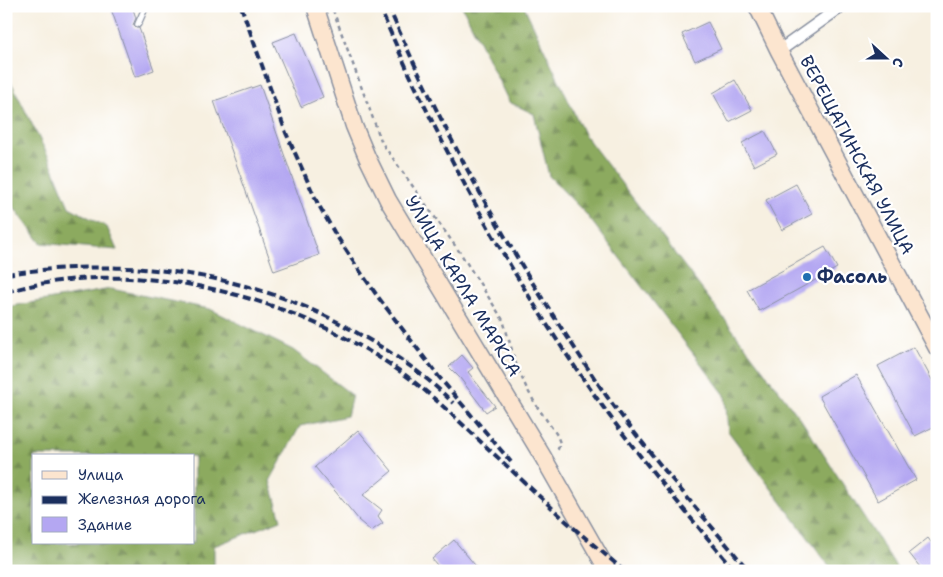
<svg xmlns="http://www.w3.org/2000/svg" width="943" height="577" font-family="'Shantell Sans',sans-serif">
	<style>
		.forest { fill: url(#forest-firs); stroke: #546c5e; fill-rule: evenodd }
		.building { fill: #b4a7f2 }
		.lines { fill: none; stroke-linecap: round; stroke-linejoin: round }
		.lane-casing { stroke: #8990a0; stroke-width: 8 }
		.street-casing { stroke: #8990a0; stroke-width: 14 }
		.secondary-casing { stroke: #8990a0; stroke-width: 19 }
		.path { stroke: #8990a0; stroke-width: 2.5; stroke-dasharray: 4 4; stroke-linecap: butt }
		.lane { stroke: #fff; stroke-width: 5.5 }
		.street { stroke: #fff; stroke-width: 11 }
		.secondary { stroke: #fce5cf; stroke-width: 16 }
		.rail { stroke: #1b2f5e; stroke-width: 4; stroke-dasharray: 8 4; stroke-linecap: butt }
		.poi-dot { fill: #1f6fb2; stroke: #fff; stroke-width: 2 }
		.labels { text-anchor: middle; stroke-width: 4.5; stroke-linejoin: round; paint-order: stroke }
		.street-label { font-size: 18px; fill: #1b2f5e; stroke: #fff }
		.poi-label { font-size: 18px; font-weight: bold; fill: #1b2f5e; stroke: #fff; text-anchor: start }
	</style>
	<defs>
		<pattern id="forest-firs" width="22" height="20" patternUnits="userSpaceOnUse" patternTransform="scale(1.25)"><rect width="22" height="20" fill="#8caa5e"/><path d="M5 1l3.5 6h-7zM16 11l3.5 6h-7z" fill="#728b51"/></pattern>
	</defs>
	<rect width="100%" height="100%" fill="#fff"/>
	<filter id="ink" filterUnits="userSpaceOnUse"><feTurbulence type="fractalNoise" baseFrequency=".02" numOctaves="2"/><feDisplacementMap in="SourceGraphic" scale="10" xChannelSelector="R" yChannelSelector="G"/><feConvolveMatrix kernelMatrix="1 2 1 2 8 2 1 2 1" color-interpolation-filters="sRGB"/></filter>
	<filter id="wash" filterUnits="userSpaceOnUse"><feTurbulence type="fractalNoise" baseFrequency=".0096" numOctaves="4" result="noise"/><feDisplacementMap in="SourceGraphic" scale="20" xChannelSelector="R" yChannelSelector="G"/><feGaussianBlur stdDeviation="1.12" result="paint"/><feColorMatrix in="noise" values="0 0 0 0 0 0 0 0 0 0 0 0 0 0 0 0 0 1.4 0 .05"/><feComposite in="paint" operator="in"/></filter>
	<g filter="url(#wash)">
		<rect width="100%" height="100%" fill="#f7f0e1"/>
		<!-- forest -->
		<g class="forest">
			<path d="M462,6H524L584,134L802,421L899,571H833L728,431L725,395L586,214L549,176L534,114L509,102Z"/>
			<path d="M6,72L49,158L69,207L107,227L117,250L41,243L6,197Z"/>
			<path d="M111,289L210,309L293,350L352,395L347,416L300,426L270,481L281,520L214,546V571H6V307ZM34,456H194V543H34Z"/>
		</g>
		<g id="blocks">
			<!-- building -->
			<g class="building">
				<path d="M110,6H132L136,18L133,25L136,28H139L154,70L135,77Z"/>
				<path d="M708,22L721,49L695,61L682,34Z"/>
				<path d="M296,33L323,97L301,107L273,42Z"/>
				<path d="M735,80L752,110L729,122L713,93Z"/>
				<path d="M260,85L319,255L274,271L214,101Z"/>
				<path d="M765,131L777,154L754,166L742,143Z"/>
				<path d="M796,184L812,214L782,230L766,200Z"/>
				<path d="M825,247L837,268L759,311L747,290Z"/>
				<path d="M914,347L937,389V425L915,436L878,366Z"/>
				<path d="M462,355L473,368L468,372L495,406L486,412L460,378L449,367Z"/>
				<path d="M856,375L916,480L878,501L819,396Z"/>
				<path d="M358,430L392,471L363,495L382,510L378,516L383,523L371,531L358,520H359L315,467Z"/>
				<path d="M928,538L937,550V571H923L909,553Z"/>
				<path d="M454,540L480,571H442L432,559Z"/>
			</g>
		</g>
	</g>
	<g filter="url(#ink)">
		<use href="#blocks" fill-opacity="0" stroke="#8990a0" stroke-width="1"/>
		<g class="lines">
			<!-- lane casing -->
			<g class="lane-casing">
				<path id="lane" d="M138,24L146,6"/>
			</g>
			<!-- street casing -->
			<g class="street-casing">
				<path id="street" d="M779,51L842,6"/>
			</g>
			<!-- secondary casing -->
			<g class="secondary-casing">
				<g id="secondary">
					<path d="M315,6L354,126L367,157L388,200L543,457L608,571"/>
					<path d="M757,6L779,51L937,348"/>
				</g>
			</g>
			<!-- path -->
			<path class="path" d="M333,10L382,143L461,254L503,320L517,367L527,389L536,405L557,435L560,443L558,449L556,451"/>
			<!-- lane -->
			<use href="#lane" class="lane"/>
			<!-- street -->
			<use href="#street" class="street"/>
			<!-- secondary -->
			<use href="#secondary" class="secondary"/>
			<!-- rail -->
			<g class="rail">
				<path d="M241,6L286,133L317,202L334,232L355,264L378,297L439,377L511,462"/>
				<path d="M379,6C437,141 507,271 591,390C635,453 686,512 735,571"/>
				<path d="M388,6C438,120 497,231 566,335C580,356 593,377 608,398C652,457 701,514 749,571"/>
				<path d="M6,274C101,261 200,266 291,301C314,310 337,321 359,334C393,353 426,375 453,403"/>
				<path d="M6,292C137,254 292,295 401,372C430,393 455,417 481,442C504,463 527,485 550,506C573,529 600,549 624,571"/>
			</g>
		</g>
	</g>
	<!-- markers -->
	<circle class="poi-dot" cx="807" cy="277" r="5"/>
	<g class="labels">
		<!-- street labels -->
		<g class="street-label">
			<text transform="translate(857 155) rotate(62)" y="6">ВЕРЕЩАГИНСКАЯ УЛИЦА</text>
			<text transform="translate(463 286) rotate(59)" y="6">УЛИЦА КАРЛА МАРКСА</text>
		</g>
		<!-- poi labels -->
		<g class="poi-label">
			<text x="817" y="283">Фасоль</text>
		</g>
	</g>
	<!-- margin -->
	<rect width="943" height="577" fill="none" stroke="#fff" stroke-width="25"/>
	<!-- legend -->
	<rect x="32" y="454" width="162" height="90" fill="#ffffff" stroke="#a4acbf"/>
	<rect x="42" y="471" width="25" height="8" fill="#fce5cf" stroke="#a4acbf"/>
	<text x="78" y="480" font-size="15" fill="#1b2f5e">Улица</text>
	<rect x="42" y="496" width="25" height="8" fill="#1b2f5e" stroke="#a4acbf"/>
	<text x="78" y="504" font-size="15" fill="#1b2f5e">Железная дорога</text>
	<rect x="42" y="517" width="25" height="15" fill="#b4a7f2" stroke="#a4acbf"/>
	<text x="78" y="530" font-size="15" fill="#1b2f5e">Здание</text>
	<!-- north arrow -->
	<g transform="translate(886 58) rotate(111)" stroke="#ffffff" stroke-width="4" paint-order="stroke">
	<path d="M0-4L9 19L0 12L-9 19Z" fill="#1b2f5e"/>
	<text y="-8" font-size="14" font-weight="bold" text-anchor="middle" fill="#1b2f5e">С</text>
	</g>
</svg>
